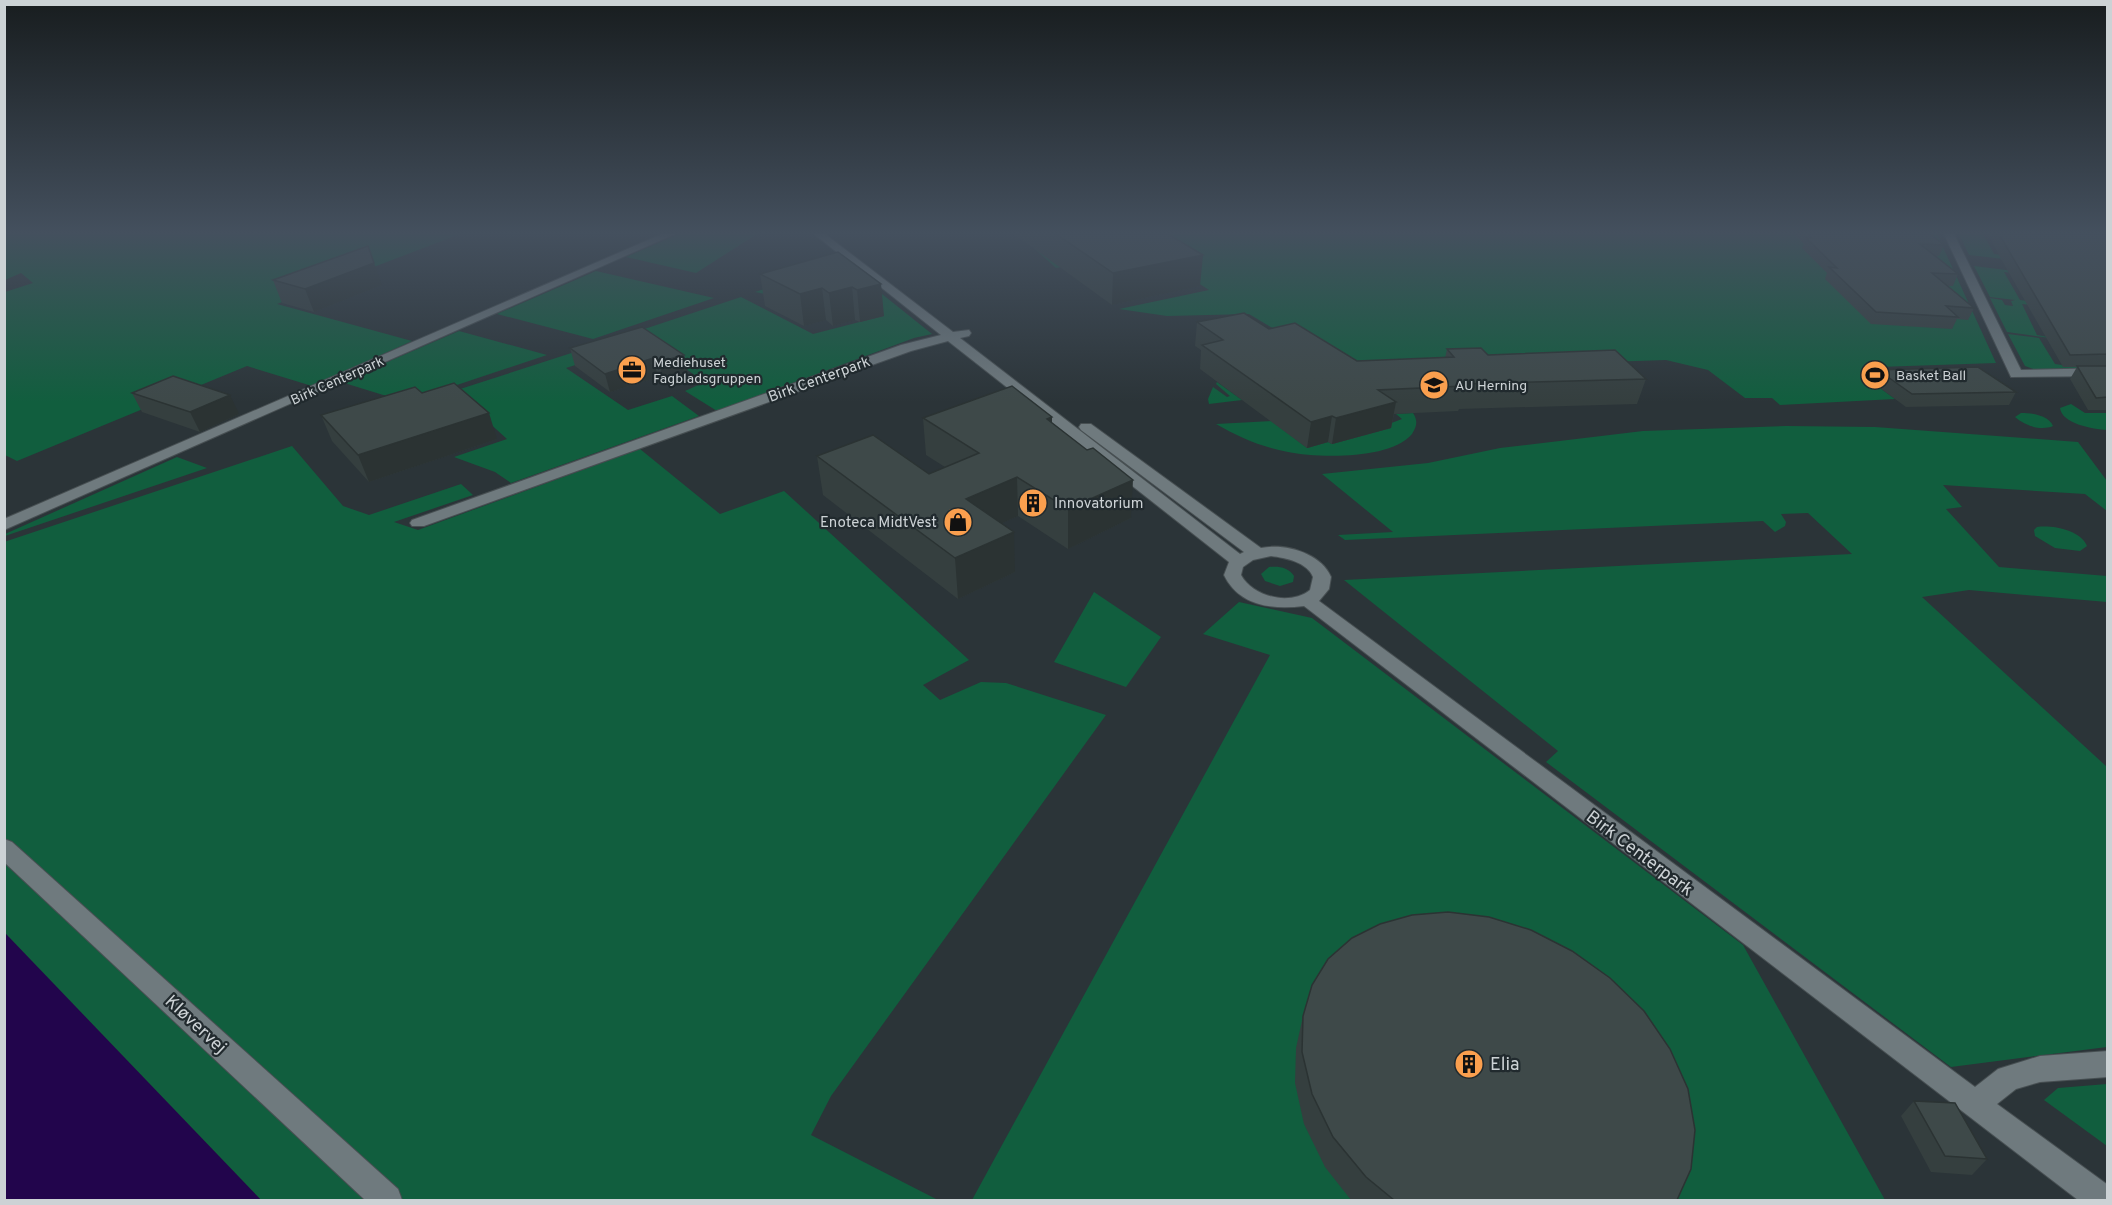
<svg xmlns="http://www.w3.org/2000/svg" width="2112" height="1205" font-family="Overpass,sans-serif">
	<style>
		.green { fill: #115e3e }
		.water { fill: #22054c }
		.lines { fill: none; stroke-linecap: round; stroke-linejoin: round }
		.minor-casing { stroke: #474f52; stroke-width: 2 }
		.minor { fill: #6f7a7e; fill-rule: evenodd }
		.wall { fill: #353f3f }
		.shaded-wall { fill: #2b3333 }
		.building { fill: #3e4949; stroke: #2b3333; stroke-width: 1.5 }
		.labels { text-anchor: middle; stroke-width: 4.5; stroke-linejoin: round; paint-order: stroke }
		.far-poi-label { font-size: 14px; fill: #ccd2d5; stroke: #212a2e; text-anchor: start }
		.far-street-label { font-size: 14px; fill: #ccd2d5; stroke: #212a2e }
		.street-label { font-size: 15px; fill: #ccd2d5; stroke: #212a2e }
		.poi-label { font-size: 15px; fill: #ccd2d5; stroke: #212a2e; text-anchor: start }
		.near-street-label { font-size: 18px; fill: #ccd2d5; stroke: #212a2e }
		.near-poi-label { font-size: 18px; fill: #ccd2d5; stroke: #212a2e; text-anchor: start }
	</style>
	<rect width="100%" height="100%" fill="#2b3438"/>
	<!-- green -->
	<g class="green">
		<path d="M5,234H460L277,304L412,341L312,386L247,366L17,461L5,455V292L33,283L21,273L5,280Z"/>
		<path d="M679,234H757L696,273L626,257Z"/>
		<path d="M1074,234H1937L1996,363L1878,367L1898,382L1873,383L1895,399L1780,405L1772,398H1745L1708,370L1666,360L1345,371L1249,314L1167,316L1119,309L1209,290L1149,251L1056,268L1028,243Z"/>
		<path d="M1959,234H1983L1994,254L2020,257L2021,261L1969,255Z"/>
		<path d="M842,262L932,334L914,338L717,411L685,391L705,382L648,343H602L741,297L813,334L883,316L755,292Z"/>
		<path d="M1974,266L2030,273L2031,275L2004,272L2020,300L2048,304L2049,307L2022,304L2037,335L2070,341L2007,332L1990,298L2002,300L2005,305L2013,306L2011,301L2015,300L1990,297Z"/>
		<path d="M596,271L714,298L593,339L497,314Z"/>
		<path d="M459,331L547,355L406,402L341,382Z"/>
		<path d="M2008,334L2039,338L2055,364L2082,368L2036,370L2025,366Z"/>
		<path d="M590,347L613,353L566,368L628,410L672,396L699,416L511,483L495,472L454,457L507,439L454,391Z"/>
		<path d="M1217,382L1242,400L1209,404L1208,399L1213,387L1227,397L1230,396L1216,384Z"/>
		<path d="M2071,404L2085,413H2107V430C2093,429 2062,424 2060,408Z"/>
		<path d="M1413,413C1418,421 1417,426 1412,434C1390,460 1318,458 1288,452C1261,447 1239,437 1216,424L1272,421L1307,448L1328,442L1332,444L1390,428L1386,425L1402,419L1396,414Z"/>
		<path d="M2021,413C2032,413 2048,415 2053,426C2041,431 2025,426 2015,417Z"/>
		<path d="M1786,426L1875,427L2078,442L2107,481V511L2085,494L1943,485L1962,507L1946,509L1999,567L2107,576V602L1969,590L1922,597L2107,767V1047L1951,1067L1546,762L1558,751L1344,580L1852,554L1808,513L1781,514L1786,522L1785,526L1775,532L1763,521L1345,540L1338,535L1393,532L1322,474L1428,463L1500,448L1643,431Z"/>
		<path d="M292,446L343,506L369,515L461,484L473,495L394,522L418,530L640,449L720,514L784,491L969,660L923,685L940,700L981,682L1006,683L1106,715L831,1096L811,1135L938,1200H261L5,933L4,542Z"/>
		<path d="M177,457L207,468L5,536V534Z"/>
		<path d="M2037,527C2053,525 2080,530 2087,546L2080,551L2055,548L2035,536L2034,530Z"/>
		<path d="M1269,567C1279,566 1288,567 1294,576L1293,582L1280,586L1265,581L1261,574Z"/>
		<path d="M1094,592L1161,637L1126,687L1054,662Z"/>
		<path d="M1239,602L1312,618L1743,945L1885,1200H972L1270,655L1203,634Z"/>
		<path d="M2107,1084V1146L2044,1100L2058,1088Z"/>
	</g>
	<!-- water -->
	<path class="water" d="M5,933L261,1200H5Z"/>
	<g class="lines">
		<!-- minor casing -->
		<g class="minor-casing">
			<g id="minor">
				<path d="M662,234H675L4,530V519Z"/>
				<path d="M814,234H825L953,332L969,330L971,333L969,336L960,338L1240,554L1244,552L1081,430L1079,427L1081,424H1091L1261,548C1285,543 1321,553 1331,577L1329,589L1319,601L1975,1087L1998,1069L2040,1056L2108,1051V1077L2040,1082L2016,1089L1997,1104L2108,1185V1200H2078L1304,606C1272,610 1239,606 1224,575L1229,562L948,341L911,351L424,526H412L410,523L412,520L901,345L941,335ZM1271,556C1286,558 1307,562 1313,577L1310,590C1290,606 1253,597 1241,575L1243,567L1253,560Z"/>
				<path d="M1944,234H1954L2021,370L2108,368V376L2011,377Z"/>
				<path d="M4,839L12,842L398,1189L402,1200H365L4,862Z"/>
			</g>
		</g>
		<!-- minor -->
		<use href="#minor" class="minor"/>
	</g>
	<!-- wall -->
	<g class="wall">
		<path d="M1014,234H1168L1200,286L1112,305Z"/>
		<path d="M1794,234H1930L1944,245L1939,256H1935L1958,274L1953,286H1947L1974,308L1968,320L1957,319L1952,329L1871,324L1825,279L1827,273L1802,248L1804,244Z"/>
		<path d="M1988,234H2108V410H2088L2070,379L2077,367H2063L2001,259Z"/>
		<path d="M838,252L884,316L860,322L855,320L833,326L826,320L804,326L765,306L760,274Z"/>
		<path d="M273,280L382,285L314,312L282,303Z"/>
		<path d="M1197,322L1269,329L1357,361L1445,358L1447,349L1646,379L1637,404L1459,409L1458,411L1394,414L1391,428L1332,444L1328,442L1307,448L1200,369L1201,350L1195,346Z"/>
		<path d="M570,348L684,355L688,373L663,381L658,377L610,392L575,366Z"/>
		<path d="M1878,370L2016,392L2009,405L1906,407L1872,382Z"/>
		<path d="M132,393L239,414L200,432L142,412Z"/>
		<path d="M422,393L497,439L369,482L332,441L321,415Z"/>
		<path d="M1052,417V423L1131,518L1068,549L1018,516L1002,523L1015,572L958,599L823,495L817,456L929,474L945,467L926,455L923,418Z"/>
		<path d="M1303,1016L1677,1200H1351L1325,1167L1304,1124L1295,1083L1296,1048Z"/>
		<path d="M1914,1101L1987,1159L1972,1175L1931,1172L1901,1116Z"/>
	</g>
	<!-- shaded-wall -->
	<g class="shaded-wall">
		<path d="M1203,255L1200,286L1112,305L1113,273Z"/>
		<path d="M374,263L382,285L314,312L305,289Z"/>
		<path d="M881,284L884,316L860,322L857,290Z"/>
		<path d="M852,287L855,320L833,326L829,293Z"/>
		<path d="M822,288L826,320L804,326L800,294Z"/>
		<path d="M684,355L688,373L663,381L659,362Z"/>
		<path d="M653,358L658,377L610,392L605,374Z"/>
		<path d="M230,395L239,414L200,432L190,412Z"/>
		<path d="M1396,402L1391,428L1332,444L1336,418Z"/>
		<path d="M489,413L497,439L369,482L358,455Z"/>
		<path d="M1332,416L1328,442L1307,448L1311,422Z"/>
		<path d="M1052,417V454L1047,419Z"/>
		<path d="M1017,477L1018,516L968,538L966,499Z"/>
		<path d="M1133,480L1131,518L1068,549V509Z"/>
		<path d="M1014,532L1015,572L958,599L955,558Z"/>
	</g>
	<!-- building -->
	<g class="building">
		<path d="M1056,234H1168L1203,255L1113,273Z"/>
		<path d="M1808,234H1930L1944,245L1920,244L1958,274L1932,273L1974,308L1946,306L1958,317L1876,312L1829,267L1837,268L1806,238H1812Z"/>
		<path d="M1999,234H2108V354L2070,355Z"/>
		<path d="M368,246L374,263L305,289L273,280Z"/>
		<path d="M838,252L881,284L857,290L852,287L829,293L822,288L800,294L760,274Z"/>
		<path d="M1244,313L1269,329L1295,323L1357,361L1454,357L1447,349L1481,348L1488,355L1615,350L1646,379L1462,384L1464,386L1378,390L1396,402L1336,418L1332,416L1311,422L1202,345L1223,340L1197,322Z"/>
		<path d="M642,327L684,355L659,362L653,358L605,374L570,348Z"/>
		<path d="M2077,366H2108V397L2096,398Z"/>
		<path d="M1978,367L2016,392L1912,394L1878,370Z"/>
		<path d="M173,376L230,395L190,412L132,393Z"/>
		<path d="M454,383L489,413L358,455L321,415L415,387L422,393Z"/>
		<path d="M1012,386L1052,417L1047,419L1087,450L1093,448L1133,480L1068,509L1017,477L966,499L1014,532L955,558L817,456L873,435L929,474L979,453L923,418Z"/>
		<path d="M1448,912L1489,917L1531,930L1572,951L1610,978L1644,1011L1670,1049L1688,1089L1695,1130L1691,1169L1677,1200H1394L1366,1177L1333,1137L1312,1094L1302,1052L1303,1016L1312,985L1328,959L1352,938L1380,924L1412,915Z"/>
		<path d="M1914,1101L1955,1103L1987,1159L1945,1156Z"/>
	</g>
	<!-- sky -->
	<linearGradient id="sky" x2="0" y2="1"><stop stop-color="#181d1f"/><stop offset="0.58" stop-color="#44505e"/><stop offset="1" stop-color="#44505e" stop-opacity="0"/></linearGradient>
	<rect width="2112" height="402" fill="url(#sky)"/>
	<!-- icons -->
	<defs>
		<g id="office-disc" transform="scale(1.5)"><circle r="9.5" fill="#fa9f4e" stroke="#212a2e"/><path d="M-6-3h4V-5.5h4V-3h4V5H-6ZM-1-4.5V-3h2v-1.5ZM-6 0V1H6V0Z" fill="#111"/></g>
		<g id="stadium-disc" transform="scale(1.5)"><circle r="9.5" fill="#fa9f4e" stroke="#212a2e"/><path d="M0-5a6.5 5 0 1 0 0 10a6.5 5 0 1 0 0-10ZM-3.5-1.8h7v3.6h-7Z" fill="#111"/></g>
		<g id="school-disc" transform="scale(1.5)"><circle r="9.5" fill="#fa9f4e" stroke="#212a2e"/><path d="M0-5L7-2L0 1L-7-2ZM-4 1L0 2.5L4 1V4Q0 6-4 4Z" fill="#111"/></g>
		<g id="building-disc" transform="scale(1.5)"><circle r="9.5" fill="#fa9f4e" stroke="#212a2e"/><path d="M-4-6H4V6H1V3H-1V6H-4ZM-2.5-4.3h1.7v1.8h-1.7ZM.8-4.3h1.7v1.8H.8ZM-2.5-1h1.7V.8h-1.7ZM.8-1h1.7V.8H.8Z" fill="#111"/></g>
		<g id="shop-disc" transform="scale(1.5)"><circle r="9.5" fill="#fa9f4e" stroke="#212a2e"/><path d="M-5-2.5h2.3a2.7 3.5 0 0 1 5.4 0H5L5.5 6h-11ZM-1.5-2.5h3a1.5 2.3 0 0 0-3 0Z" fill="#111"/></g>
	</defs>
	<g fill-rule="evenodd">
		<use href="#office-disc" x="632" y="370"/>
		<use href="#stadium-disc" x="1875" y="375"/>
		<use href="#school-disc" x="1434" y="385"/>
		<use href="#building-disc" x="1033" y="503"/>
		<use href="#shop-disc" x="958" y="522"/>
		<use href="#building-disc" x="1469" y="1064"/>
	</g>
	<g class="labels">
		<!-- far-poi labels -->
		<g class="far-poi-label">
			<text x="653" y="367">Mediehuset<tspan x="653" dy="16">Fagbladsgruppen</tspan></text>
			<text x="1896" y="380">Basket Ball</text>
			<text x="1455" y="390">AU Herning</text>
		</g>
		<!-- far-street labels -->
		<g class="far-street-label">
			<text transform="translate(337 380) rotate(-24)" y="5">Birk Centerpark</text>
		</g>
		<!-- street labels -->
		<g class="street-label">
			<text transform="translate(819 379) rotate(-20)" y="5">Birk Centerpark</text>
		</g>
		<!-- poi labels -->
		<g class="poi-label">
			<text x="1054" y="508">Innovatorium</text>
			<text x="937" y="527" text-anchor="end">Enoteca MidtVest</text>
		</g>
		<!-- near-street labels -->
		<g class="near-street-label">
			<text transform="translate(1640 853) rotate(37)" y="6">Birk Centerpark</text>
			<text transform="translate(196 1024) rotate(43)" y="6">Kløvervej</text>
		</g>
		<!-- near-poi labels -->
		<g class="near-poi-label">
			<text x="1490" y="1070">Elia</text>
		</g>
	</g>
	<!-- border -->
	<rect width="2112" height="1205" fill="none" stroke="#ccd2d5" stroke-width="12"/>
</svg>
